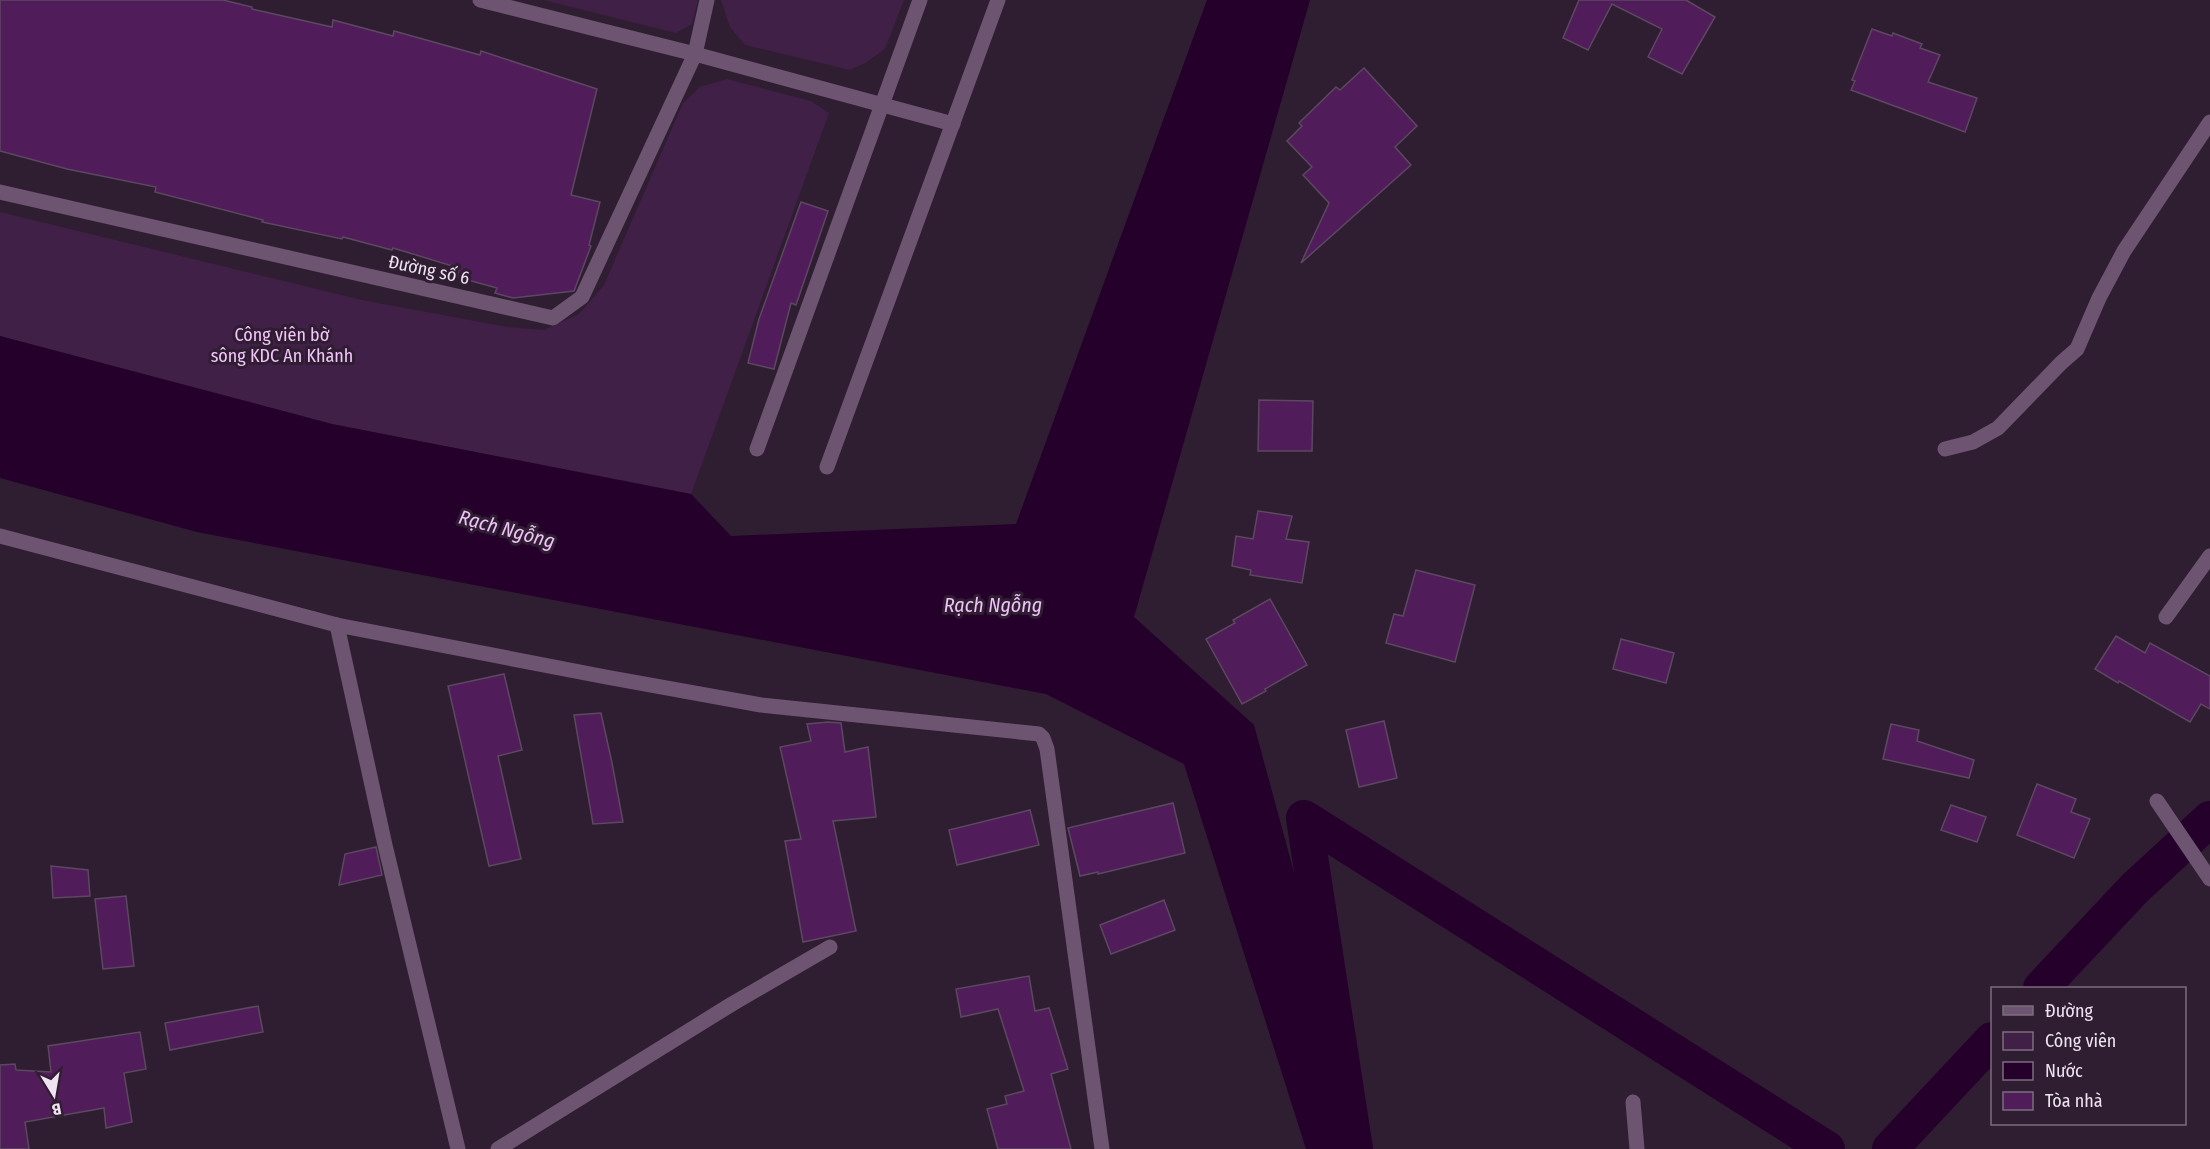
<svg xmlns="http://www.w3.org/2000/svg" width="2210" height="1149" font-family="'Fira Sans Condensed',sans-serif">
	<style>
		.green { fill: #412047 }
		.water { fill: #24002b }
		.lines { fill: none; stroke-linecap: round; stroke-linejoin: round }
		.canal { stroke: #24002b; stroke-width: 36 }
		.building { fill: #501c5a; stroke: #5c4860; stroke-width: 1.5 }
		.minor { stroke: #6d5571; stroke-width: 15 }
		.labels { text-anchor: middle; stroke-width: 6; stroke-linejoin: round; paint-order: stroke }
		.street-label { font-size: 18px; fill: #efe3f1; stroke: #2f1d32 }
		.park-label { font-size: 18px; fill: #f2c5fb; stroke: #2f1d32 }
		.water-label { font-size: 20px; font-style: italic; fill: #efc2f8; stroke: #2f1d32 }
	</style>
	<rect width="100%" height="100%" fill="#2f1d32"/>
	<!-- green -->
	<g class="green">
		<path d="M544,0H698L692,24L676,33Z"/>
		<path d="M721,0H904L885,49L865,63L850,70L745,45L730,27Z"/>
		<path d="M727,79L811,101L829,113L691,494L332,424L0,336V212L362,300L507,327L544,330L579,314L604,285L683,103L700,87Z"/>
	</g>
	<!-- water -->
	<path class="water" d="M1207,0H1310L1134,617L1254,725L1369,1149H1306L1184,764L1046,694L197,532L0,478V336L332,424L691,494L731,536L1016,524Z"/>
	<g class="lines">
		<!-- canal -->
		<g class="canal">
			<path d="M2041,988L2135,888L2210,819"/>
			<path d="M1355,1149L1304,818L1827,1149"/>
			<path d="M1890,1149L1992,1040"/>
		</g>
	</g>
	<!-- building -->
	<g class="building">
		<path d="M0,0H223L252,7V9L332,27L333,20L393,36L394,31L480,55L481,51L597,89L571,195L600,202L589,245L591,246L574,291L513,298L495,293L497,288L457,277L459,268L393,248L392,250L343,237L342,239L262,222L263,220L155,192L156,187L67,169L0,151Z"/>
		<path d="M1579,0H1686L1715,17L1682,74L1648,57L1662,29L1612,4L1588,50L1563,38Z"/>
		<path d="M1872,29L1892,36L1893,33L1922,44L1920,48L1940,55L1928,82L1977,98L1965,132L1851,90L1855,81L1852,80Z"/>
		<path d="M1364,68L1417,126L1395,147L1411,165L1301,263L1329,203L1303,175L1312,167L1287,141L1302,126L1299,123L1336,87L1340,90Z"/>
		<path d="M801,202L828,211L796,305L791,303L774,369L748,363L759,319Z"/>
		<path d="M1259,400L1313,401L1312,451H1258Z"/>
		<path d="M1258,511L1292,516L1286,539L1309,542L1302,583L1250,575L1251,570L1232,566L1236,536L1253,539Z"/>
		<path d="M1416,570L1475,585L1455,662L1386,643L1394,614L1403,616Z"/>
		<path d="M1270,599L1307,665L1265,689L1266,691L1242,704L1206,639L1235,623L1233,620Z"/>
		<path d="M2116,636L2145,653L2150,643L2210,676V709L2201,704L2190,722L2119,681L2118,683L2095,669Z"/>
		<path d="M1621,639L1674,653L1666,683L1613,669Z"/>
		<path d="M504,674L522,750L498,756L521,859L489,866L448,686Z"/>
		<path d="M601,713L612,763L623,822L593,824L574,715Z"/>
		<path d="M1384,721L1397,778L1359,787L1346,730Z"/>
		<path d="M828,722L841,723L845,752L868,747L876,817L833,821L856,931L803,942L785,841L801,839L780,747L811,741L807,724Z"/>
		<path d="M1891,724L1919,730L1917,741L1974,760L1969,778L1883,759Z"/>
		<path d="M2037,784L2076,799L2071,812L2090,819L2074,858L2017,835Z"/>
		<path d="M1173,803L1185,853L1098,874V872L1080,876L1068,828Z"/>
		<path d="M1951,805L1986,817L1977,842L1941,830Z"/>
		<path d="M1030,810L1039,845L957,865L949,830Z"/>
		<path d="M376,847L382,875L339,885L345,854Z"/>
		<path d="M51,866L88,870L90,896L53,898Z"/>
		<path d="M126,896L134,966L103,969L95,899Z"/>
		<path d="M1164,900L1175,930L1111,954L1100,925Z"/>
		<path d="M1029,976L1035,1011L1049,1008L1068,1069L1051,1074L1071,1149H998L987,1109L1007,1104L1005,1096L1024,1091L998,1009L961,1017L956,989Z"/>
		<path d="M258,1006L263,1032L170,1050L165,1023Z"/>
		<path d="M140,1032L146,1069L124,1073L132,1122L106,1128L104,1108L25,1122L29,1149H0V1065L15,1064L16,1070L51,1072L48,1046Z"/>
	</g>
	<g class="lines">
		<!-- minor -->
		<g class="minor">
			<path d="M480,0L695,54L953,124"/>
			<path d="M0,192L553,318L582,297L695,54L707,0"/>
			<path d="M757,449L920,0"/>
			<path d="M1945,449L1973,442L1998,428L2061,363L2077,349L2099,298L2124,251L2210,122"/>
			<path d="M827,467L998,0"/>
			<path d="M0,536L337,625L606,677L761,705L1039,734L1043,738L1047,749L1102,1149"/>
			<path d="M2166,617L2210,556"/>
			<path d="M337,625L385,845L458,1149"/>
			<path d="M2157,801L2210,879"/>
			<path d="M1633,1102L1637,1149"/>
			<path d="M498,1149L732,1004L830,947"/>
		</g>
	</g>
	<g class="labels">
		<!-- street labels -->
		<g class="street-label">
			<text transform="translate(429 270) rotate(12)" y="6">Đường số 6</text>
		</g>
		<!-- park labels -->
		<g class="park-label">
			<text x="282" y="341">Công viên bờ<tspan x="282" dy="21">sông KDC An Khánh</tspan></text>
		</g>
		<!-- water labels -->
		<g class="water-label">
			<text transform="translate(507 529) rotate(15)" y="7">Rạch Ngỗng</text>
			<text x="993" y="612">Rạch Ngỗng</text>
		</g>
	</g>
	<!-- legend -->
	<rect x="1991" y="987" width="195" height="138" fill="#2f1d32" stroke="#7c6c7e" stroke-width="1.5"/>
	<rect x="2003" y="1006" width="30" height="9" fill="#6d5571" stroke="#7c6c7e" stroke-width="1.5"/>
	<text x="2045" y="1017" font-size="18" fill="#efe3f1">Đường</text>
	<rect x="2003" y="1032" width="30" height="18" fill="#412047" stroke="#7c6c7e" stroke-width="1.5"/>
	<text x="2045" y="1047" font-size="18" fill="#efe3f1">Công viên</text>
	<rect x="2003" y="1062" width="30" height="18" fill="#24002b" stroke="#7c6c7e" stroke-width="1.5"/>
	<text x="2045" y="1077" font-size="18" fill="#efe3f1">Nước</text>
	<rect x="2003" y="1092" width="30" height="18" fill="#501c5a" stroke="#7c6c7e" stroke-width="1.5"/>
	<text x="2045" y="1107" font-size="18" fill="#efe3f1">Tòa nhà</text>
	<!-- north arrow -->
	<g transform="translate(54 1095) rotate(169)" stroke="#2f1d32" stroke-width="4.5" paint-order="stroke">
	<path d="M0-4.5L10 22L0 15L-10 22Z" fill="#efe3f1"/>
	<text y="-9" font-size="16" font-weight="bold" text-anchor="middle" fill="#efe3f1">B</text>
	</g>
</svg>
